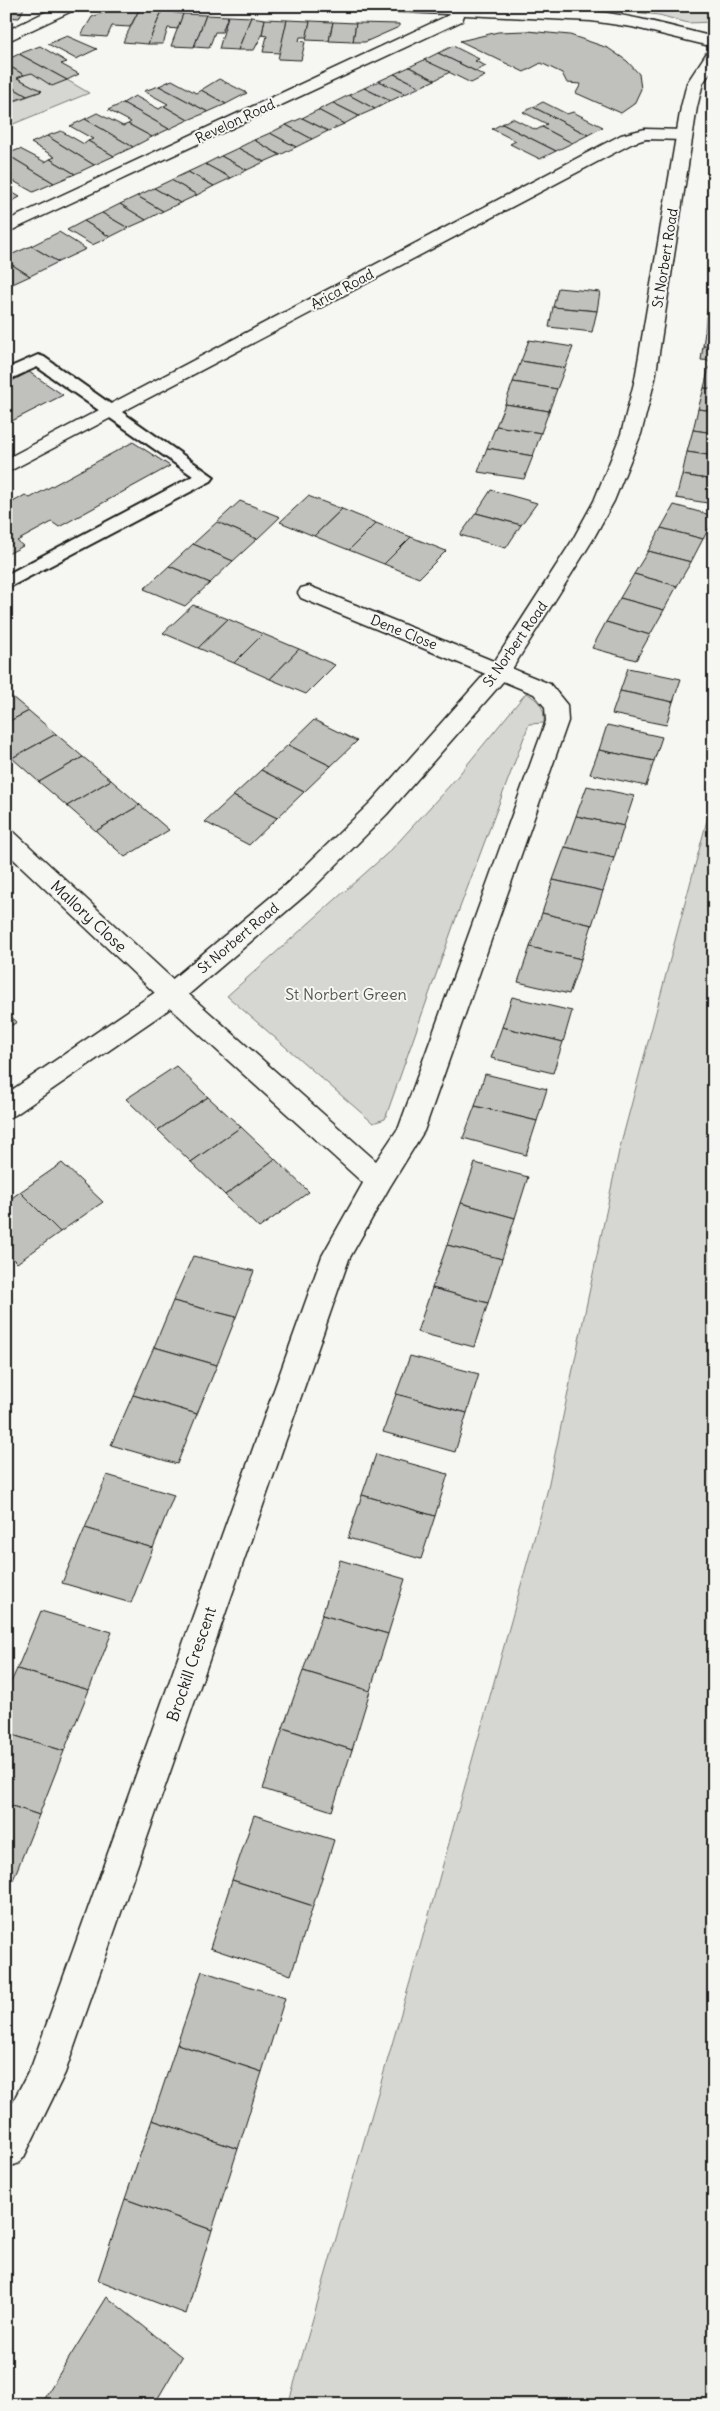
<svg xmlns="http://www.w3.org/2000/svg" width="720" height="2411" font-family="Delius,sans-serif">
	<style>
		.green { fill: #d6d6d2; stroke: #797977 }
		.building { fill: #c0c0bd; stroke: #1c1c1c }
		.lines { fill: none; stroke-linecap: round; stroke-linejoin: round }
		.service-casing { stroke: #1c1c1c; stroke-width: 4 }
		.minor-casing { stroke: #1c1c1c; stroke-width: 3 }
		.tertiary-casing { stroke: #1c1c1c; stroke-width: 3 }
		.service { fill: #f6f6f2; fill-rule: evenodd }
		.minor { fill: #f6f6f2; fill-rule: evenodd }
		.tertiary { fill: #f6f6f2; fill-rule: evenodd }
		.labels { text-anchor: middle; stroke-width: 4; stroke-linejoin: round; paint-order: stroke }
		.far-street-label { font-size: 14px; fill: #1c1c1c; stroke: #f6f6f2 }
		.street-label { font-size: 16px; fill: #1c1c1c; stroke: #f6f6f2 }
		.park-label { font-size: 16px; fill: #545453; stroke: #f6f6f2 }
	</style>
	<rect width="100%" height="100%" fill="#f6f6f2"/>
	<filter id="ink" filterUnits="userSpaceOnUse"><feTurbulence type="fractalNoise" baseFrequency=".02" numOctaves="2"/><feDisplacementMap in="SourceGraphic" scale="10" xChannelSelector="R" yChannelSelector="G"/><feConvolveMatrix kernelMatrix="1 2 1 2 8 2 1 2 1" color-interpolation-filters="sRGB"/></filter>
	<g filter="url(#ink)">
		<!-- green -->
		<g class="green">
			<path d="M670,6H714V22L688,23L659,15L626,11Z"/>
			<path d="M31,72L52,85L67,80L89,93L6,127V98L13,102L42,91L17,78Z"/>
			<path d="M526,693C539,700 545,707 544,723L529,724L456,918L385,1119L373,1123L227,996L391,850L452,783Z"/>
			<path d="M714,794V2405H288L418,1954L547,1492L619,1151Z"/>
		</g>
		<!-- building -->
		<g class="building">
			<path d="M6,6H25L19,18L6,17Z"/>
			<path d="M115,8L139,10L130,27L112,26L107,37L81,35L92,17Z"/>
			<path d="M139,10L162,11L148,44L123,42Z"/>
			<path d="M162,11L183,14L178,29L168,28L163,44H148Z"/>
			<path d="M183,14L206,15L194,47L171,46Z"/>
			<path d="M206,15L228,16L222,32H215L209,48L194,47Z"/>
			<path d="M228,16L251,17L238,50L219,49Z"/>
			<path d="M251,17L265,19L262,35L254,50H238Z"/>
			<path d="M265,19L287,20L280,53L263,52L267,36L262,35Z"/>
			<path d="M287,20L310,21L307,37H300L299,41L305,42L301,60L278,59Z"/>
			<path d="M310,21L333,22L329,41L306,40Z"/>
			<path d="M333,22L356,23L353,42L329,41Z"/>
			<path d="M356,23L399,24V27L365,42H353Z"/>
			<path d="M527,31L570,35L608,48L627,61L639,74L641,89L634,104L621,113L576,93L581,84L567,83L562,73L541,63L524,72L460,41L498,32Z"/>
			<path d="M67,36L97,49L76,59L48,44Z"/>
			<path d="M40,46L67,62L61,64L79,74L67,80L19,54Z"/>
			<path d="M453,46L479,59L475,61L486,66L475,71L438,53Z"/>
			<path d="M438,53L475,71L485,76L471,83L424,60Z"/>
			<path d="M19,54L67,80L52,86L32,73L24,75L6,64V60Z"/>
			<path d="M424,60L450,72L435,80L409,67Z"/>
			<path d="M6,64L24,75L17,78L42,91L27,96L6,84Z"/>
			<path d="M409,67L435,80L420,87L394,74Z"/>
			<path d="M394,74L420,87L405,94L379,81Z"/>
			<path d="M219,79L247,93L226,104L201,90Z"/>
			<path d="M172,80L196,93L201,90L226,104L208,112L159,86Z"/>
			<path d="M379,81L405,94L390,101L364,88Z"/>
			<path d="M6,84L27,96L13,101L6,97Z"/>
			<path d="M159,86L208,112L188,120L164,106L168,104L144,91Z"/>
			<path d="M364,88L390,101L375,109L349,95Z"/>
			<path d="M349,95L375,109L359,116L333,103Z"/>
			<path d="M135,96L159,109L164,106L188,120L169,129L123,103Z"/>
			<path d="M543,102L567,114L573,112L603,127L588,135L533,107Z"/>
			<path d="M123,103L169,129L152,137L128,124L131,122L108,110Z"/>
			<path d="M333,103L359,116L344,124L318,110Z"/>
			<path d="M533,107L588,135L572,143L542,127L547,124L523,112Z"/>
			<path d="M318,110L344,124L328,131L302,118Z"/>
			<path d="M97,113L123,126L128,124L152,137L133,147L85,119Z"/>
			<path d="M302,118L328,131L312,139L286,125Z"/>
			<path d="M512,118L536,130L542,127L572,143L556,151L502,124Z"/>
			<path d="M85,119L133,147L114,156L88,141L93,139L70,126Z"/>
			<path d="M502,124L556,151L540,159L510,144L516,141L492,129Z"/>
			<path d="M286,125L312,139L296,147L270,133Z"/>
			<path d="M61,131L84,144L88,141L114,156L94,165L47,136Z"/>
			<path d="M270,133L296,147L280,155L254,140Z"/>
			<path d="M47,136L94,165L75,174L50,159L55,157L31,143Z"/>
			<path d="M254,140L280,155L264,162L238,148Z"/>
			<path d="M238,148L264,162L247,170L221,156Z"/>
			<path d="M20,149L45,162L50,159L75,174L54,183L6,154Z"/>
			<path d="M6,154L54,183L33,192L8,178L13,176L6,172Z"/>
			<path d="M221,156L247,170L231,178L205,164Z"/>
			<path d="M205,164L231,178L214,186L188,172Z"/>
			<path d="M188,172L214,186L197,195L171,180Z"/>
			<path d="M171,180L197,195L180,203L154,188Z"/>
			<path d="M154,188L180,203L163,211L137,196Z"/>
			<path d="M6,189L20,197L6,204Z"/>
			<path d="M137,196L163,211L146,220L120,204Z"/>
			<path d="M120,204L146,220L128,228L102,213Z"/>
			<path d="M102,213L128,228L110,237L84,221Z"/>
			<path d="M84,221L110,237L92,245L67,230Z"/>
			<path d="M59,232L86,249L58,262L31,246Z"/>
			<path d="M31,246L58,262L30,276L6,261V257Z"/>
			<path d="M6,261L30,276L6,287Z"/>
			<path d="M558,288L600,292L597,311L553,307Z"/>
			<path d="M710,291H714V305H708Z"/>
			<path d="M708,305H714V319L706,318Z"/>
			<path d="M553,307L597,311L592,332L549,327Z"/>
			<path d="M706,318L714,319V333L705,332Z"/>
			<path d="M705,332L714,333V347L703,346Z"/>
			<path d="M529,340L573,347L565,368L521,361Z"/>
			<path d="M703,346L714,347V361L701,360Z"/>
			<path d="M521,361L565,368L557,389L513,382Z"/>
			<path d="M709,367L714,368V389L704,388Z"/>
			<path d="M29,372L63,395L6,424V384Z"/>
			<path d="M513,382L557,389L549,411L505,404Z"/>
			<path d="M704,388L714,389V411L698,409Z"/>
			<path d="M505,404L549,411L541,433L496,426Z"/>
			<path d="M698,409L714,411V433L693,430Z"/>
			<path d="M496,426L541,433L533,456L487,448Z"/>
			<path d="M693,430L714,433V456L687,452Z"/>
			<path d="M133,442L170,466L59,527L52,522L17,541L23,546L6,555V506L25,495L30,498Z"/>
			<path d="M487,448L533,456L524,479L478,472Z"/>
			<path d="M687,452L714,456V480L682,475Z"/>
			<path d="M682,475L714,480V504L676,498Z"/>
			<path d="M491,490L537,503L521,525L476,513Z"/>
			<path d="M308,496L342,509L314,536L280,522Z"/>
			<path d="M240,501L280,517L257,539L217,522Z"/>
			<path d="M674,505L714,516V520L703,539L661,528Z"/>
			<path d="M342,509L376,523L349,550L314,536Z"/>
			<path d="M476,513L521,525L506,548L460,535Z"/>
			<path d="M217,522L257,539L233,561L193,544Z"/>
			<path d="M376,523L411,537L384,564L349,550Z"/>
			<path d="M661,528L703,539L691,562L648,551Z"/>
			<path d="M411,537L446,551L419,578L384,564Z"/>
			<path d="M193,544L233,561L210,583L169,566Z"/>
			<path d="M648,551L691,562L677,586L634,574Z"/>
			<path d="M169,566L210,583L185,606L144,589Z"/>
			<path d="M634,574L677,586L664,610L620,598Z"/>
			<path d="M620,598L664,610L650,635L606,622Z"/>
			<path d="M193,605L228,619L198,648L163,633Z"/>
			<path d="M228,619L263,634L234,663L198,648Z"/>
			<path d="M606,622L650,635L636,660L592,648Z"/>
			<path d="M263,634L299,649L270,679L234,663Z"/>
			<path d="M299,649L335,665L306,694L270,679Z"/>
			<path d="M628,668L681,679L673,702L620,691Z"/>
			<path d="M620,691L673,702L666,725L612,714Z"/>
			<path d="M6,692L29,711L6,723Z"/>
			<path d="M29,711L56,734L12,758L6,753V723Z"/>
			<path d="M314,720L357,741L331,766L288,745Z"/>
			<path d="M607,725L662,737L654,761L599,750Z"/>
			<path d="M56,734L83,757L39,782L12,758Z"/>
			<path d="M288,745L331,766L304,792L261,770Z"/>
			<path d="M599,750L654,761L646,786L590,774Z"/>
			<path d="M83,757L111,780L67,806L39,782Z"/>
			<path d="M261,770L304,792L277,818L233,796Z"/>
			<path d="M111,780L140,805L96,831L67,806Z"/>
			<path d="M587,786L634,796L624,826L576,816Z"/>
			<path d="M233,796L277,818L249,845L205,822Z"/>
			<path d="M140,805L169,830L125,857L96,831Z"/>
			<path d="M576,816L624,826L614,858L565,847Z"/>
			<path d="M565,847L614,858L603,891L553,880Z"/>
			<path d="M553,880L603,891L592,925L542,913Z"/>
			<path d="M542,913L592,925L581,959L530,947Z"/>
			<path d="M530,947L581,959L569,994L518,982Z"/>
			<path d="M512,997L572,1011L563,1042L502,1027Z"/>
			<path d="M6,1012L17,1022L6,1029Z"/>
			<path d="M502,1027L563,1042L553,1073L491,1058Z"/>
			<path d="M176,1066L208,1097L158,1130L126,1099Z"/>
			<path d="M485,1074L547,1089L537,1121L475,1106Z"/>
			<path d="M208,1097L241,1127L191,1162L158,1130Z"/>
			<path d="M475,1106L537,1121L526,1155L463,1138Z"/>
			<path d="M241,1127L275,1159L225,1195L191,1162Z"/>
			<path d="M275,1159L309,1192L259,1228L225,1195Z"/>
			<path d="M62,1163L103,1202L60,1232L20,1192Z"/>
			<path d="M475,1163L528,1177L515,1218L461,1203Z"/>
			<path d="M20,1192L60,1232L17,1263L6,1252V1202Z"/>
			<path d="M461,1203L515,1218L502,1259L447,1245Z"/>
			<path d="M447,1245L502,1259L488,1303L432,1288Z"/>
			<path d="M193,1256L254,1271L236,1317L173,1301Z"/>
			<path d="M432,1288L488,1303L474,1347L417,1332Z"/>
			<path d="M173,1301L236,1317L217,1365L154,1347Z"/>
			<path d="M154,1347L217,1365L197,1414L133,1395Z"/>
			<path d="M410,1356L479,1374L467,1413L396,1394Z"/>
			<path d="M396,1394L467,1413L455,1452L383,1432Z"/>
			<path d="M133,1395L197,1414L177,1464L111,1445Z"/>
			<path d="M376,1454L448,1474L435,1516L362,1495Z"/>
			<path d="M107,1475L174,1495L153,1548L85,1528Z"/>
			<path d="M362,1495L435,1516L421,1559L348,1538Z"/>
			<path d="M85,1528L153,1548L131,1603L62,1583Z"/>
			<path d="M340,1560L405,1579L388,1634L322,1615Z"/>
			<path d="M41,1611L112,1632L89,1690L17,1669Z"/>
			<path d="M322,1615L388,1634L370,1691L303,1671Z"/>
			<path d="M17,1669L89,1690L64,1751L6,1733V1693Z"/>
			<path d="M303,1671L370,1691L352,1750L283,1728Z"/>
			<path d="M283,1728L352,1750L332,1811L263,1789Z"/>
			<path d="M6,1733L64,1751L39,1815L6,1804Z"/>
			<path d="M6,1804L39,1815L13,1880L6,1878Z"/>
			<path d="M254,1815L334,1840L313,1906L232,1880Z"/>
			<path d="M232,1880L313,1906L291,1975L210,1948Z"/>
			<path d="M202,1971L285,1998L262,2072L177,2044Z"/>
			<path d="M177,2044L262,2072L238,2149L152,2120Z"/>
			<path d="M152,2120L238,2149L212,2230L125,2199Z"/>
			<path d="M125,2199L212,2230L186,2314L98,2280Z"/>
			<path d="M107,2297L182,2357L154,2405H40Z"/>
		</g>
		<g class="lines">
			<!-- service casing -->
			<g class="service-casing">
				<path id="service" d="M38,355L44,357L214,477L211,481L6,589V575L193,476L37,367L6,381V369Z"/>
			</g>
			<!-- minor casing -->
			<g class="minor-casing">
				<g id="minor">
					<path d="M58,6H79L76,9L6,42V31Z"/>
					<path d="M452,6H464L466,9L462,21L6,233V221L449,15Z"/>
					<path d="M645,129L684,130L690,131L692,135L690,139L684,140L646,139L633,143L6,473V459L621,135Z"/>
					<path d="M309,586L550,684L567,705L568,721L424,1131L389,1188L349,1259L65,2073L24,2157L19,2163L6,2168V2115L32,2065L322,1256L363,1183L176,1013L6,852V830L14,832L194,999L376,1161L399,1127L546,721L545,707L534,694L301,598L298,593L301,588Z"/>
				</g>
			</g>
			<!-- tertiary casing -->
			<g class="tertiary-casing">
				<g id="tertiary">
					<path d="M376,6C448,6 519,5 590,11C632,15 673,27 714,37V47L632,27L591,21L384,11Z"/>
					<path d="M714,49V67L703,83L697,107L655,379L641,434L614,501L592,541L507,677L387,814L309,892L181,1001L15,1115L6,1119V1094L163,987L291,880L371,802L491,667L572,541L594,501L621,434L635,379L681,107L687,83L708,51Z"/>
				</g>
			</g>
			<!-- service -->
			<use href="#service" class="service"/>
			<!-- minor -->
			<use href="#minor" class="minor"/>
			<!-- tertiary -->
			<use href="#tertiary" class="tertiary"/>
		</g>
	</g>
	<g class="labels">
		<!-- far-street labels -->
		<g class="far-street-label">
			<text transform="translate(235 121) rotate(-25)" y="5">Revelon Road</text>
			<text transform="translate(665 258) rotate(-81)" y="5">St Norbert Road</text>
			<text transform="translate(342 289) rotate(-28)" y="5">Arica Road</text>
			<text transform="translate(404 632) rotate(22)" y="5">Dene Close</text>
			<text transform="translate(515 644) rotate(-55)" y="5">St Norbert Road</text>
			<text transform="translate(238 938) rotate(-40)" y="5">St Norbert Road</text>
		</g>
		<!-- street labels -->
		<g class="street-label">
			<text transform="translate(89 916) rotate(43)" y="6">Mallory Close</text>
			<text transform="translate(191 1664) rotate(-71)" y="6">Brockill Crescent</text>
		</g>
		<!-- park labels -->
		<g class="park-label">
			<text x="346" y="1000">St Norbert Green</text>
		</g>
	</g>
	<!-- margin -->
	<rect width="720" height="2411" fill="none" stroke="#f6f6f2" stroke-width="25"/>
	<rect x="12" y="12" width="695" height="2386" fill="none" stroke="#1c1c1c" stroke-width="2" filter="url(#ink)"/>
</svg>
